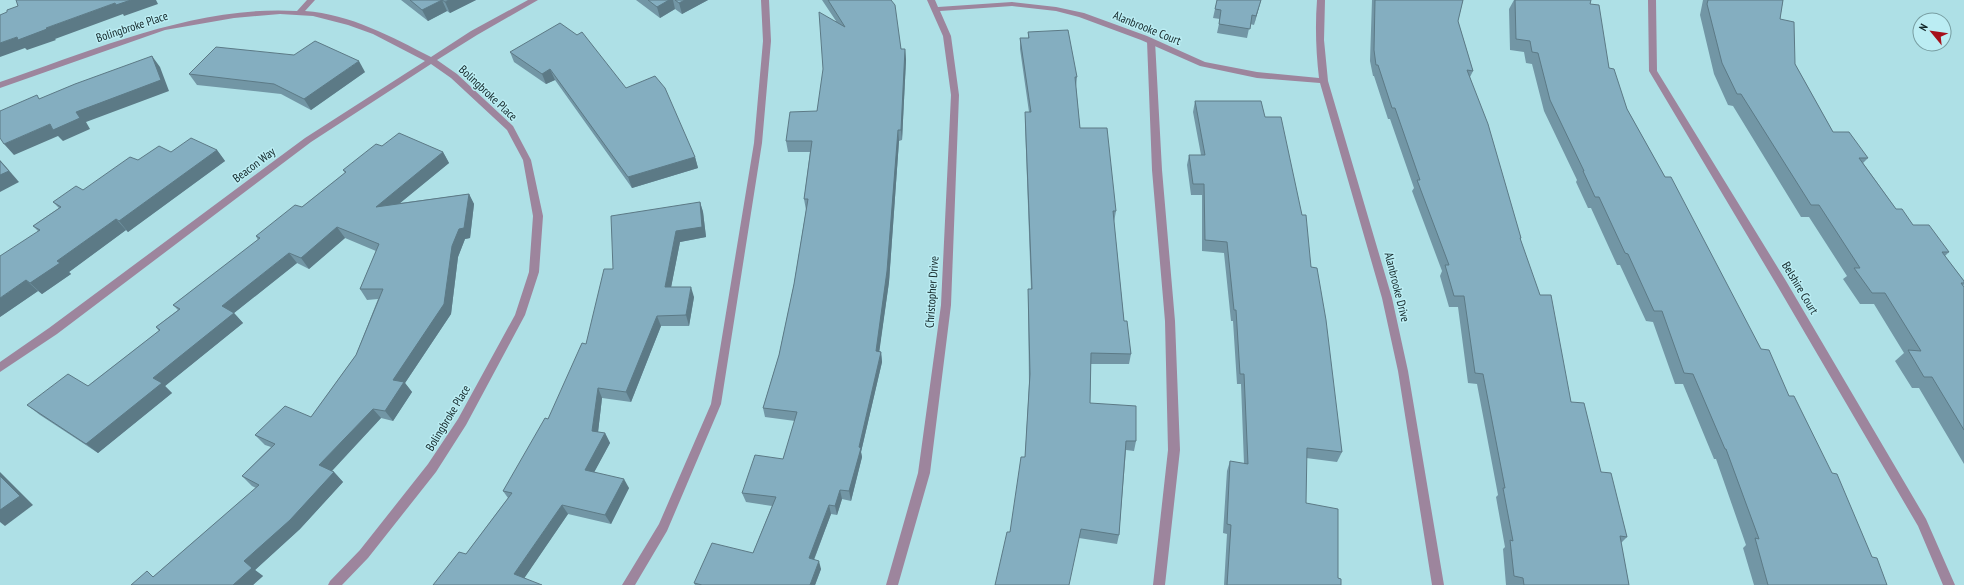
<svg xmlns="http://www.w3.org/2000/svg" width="1964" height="585" font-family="'PT Sans Narrow',sans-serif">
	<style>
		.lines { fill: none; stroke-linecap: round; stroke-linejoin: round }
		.lane { fill: #9d859d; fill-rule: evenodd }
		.street { fill: #9d859d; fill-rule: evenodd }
		.wall { fill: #7296a5 }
		.shaded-wall { fill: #5c7a86 }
		.building { fill: #84aec0; stroke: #5c7a86 }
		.labels { text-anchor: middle; stroke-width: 3; stroke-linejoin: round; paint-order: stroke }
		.street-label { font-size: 12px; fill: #132729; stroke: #bbedf3 }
	</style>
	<rect width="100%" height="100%" fill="#aee0e6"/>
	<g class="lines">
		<!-- lane -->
		<g class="lane">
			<path d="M761,0H769L771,41L762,143L721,404L667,531L635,585H622L659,524L711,404L754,143L763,41Z"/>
			<path d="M1151,38L1155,41L1162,170L1175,321L1180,450L1165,585H1153L1168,450L1165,321L1152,170L1147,41Z"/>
		</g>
		<!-- street -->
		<g class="street">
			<path d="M307,0H315L305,11C350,14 392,37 431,57L471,31L528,0H538L477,35L437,60L457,74L513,126L531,160L543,216L539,272L525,315L466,425L436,472L368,558L342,585H328L330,581L360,550L428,464L458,419L515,315L529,272L533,216L523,160L507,130L451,78L431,64L311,142L57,334L0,372V362L49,328L305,138L425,61L373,34L348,25L313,16L280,14L234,18L165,30L0,88V82C94,50 196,5 297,11Z"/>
			<path d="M927,0H935L938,7L1012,2L1056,7L1084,13L1147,36L1205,62L1257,72L1319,78C1316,52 1315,26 1317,0H1325L1324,40L1328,81L1392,298L1408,371L1444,585H1432L1398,371L1382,298L1320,83L1257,78L1200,66L1141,40L1079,17L1056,11L1012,6L940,11L951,36L959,95L951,305L930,473L898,585H886L918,473L941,305L951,95L943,36Z"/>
			<path d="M1648,0H1656L1657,71L1786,281L1926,519L1955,585H1943L1918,526L1778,287L1649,71Z"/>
		</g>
	</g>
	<!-- wall -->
	<g class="wall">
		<path d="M401,0H476L450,13L447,11L428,21Z"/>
		<path d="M636,0H708L682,14L675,9L660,18Z"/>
		<path d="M822,0H891L901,49H905L906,60L902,140L899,141L889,282L879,351L881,352L882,362L861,452L862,457L851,501L842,499L837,515L831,514L814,560L821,569L815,585H695L694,583L753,553L772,506L746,502L742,493L783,459L795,421L765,417L763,408L779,355L794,284L806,210L804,199L810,152H788L786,141L817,111L836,21Z"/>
		<path d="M1217,0H1261L1254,25L1250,24L1247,38L1217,33L1220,19L1213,18Z"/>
		<path d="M1372,0H1463L1458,21L1473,71L1470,77L1521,238L1520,240L1571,402L1601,472L1627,537L1621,543L1629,585H1506L1503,549L1505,547L1496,497L1498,495L1477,384L1468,383L1458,307H1449L1440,276L1442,271L1412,191L1414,188L1390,119H1388L1374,76H1373L1370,61Z"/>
		<path d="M1514,0H1591L1590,4L1609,68L1627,109L1761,349L1789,396L1872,557L1887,585H1754L1743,548L1746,545L1716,459H1714L1683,384H1675L1653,322L1646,321L1620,265H1617L1591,208H1588L1576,182L1577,180L1544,111L1532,64L1526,63L1524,52L1510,50L1509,9Z"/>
		<path d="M1703,0H1783L1780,19L1795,64L1833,132L1868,158L1863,163L1896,209L1913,225L1949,252L1945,256L1964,281V285L1963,286L1964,287V464L1919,388H1912L1895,361L1904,353L1874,304H1860L1843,279L1847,276L1809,217H1801L1733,106L1728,105L1714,74L1700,15Z"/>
		<path d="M1028,32L1077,77L1076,87L1080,128L1116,211L1114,222L1124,321L1131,354L1129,364H1091L1090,403L1136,441L1134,451L1126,450L1119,535L1117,544L1079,538L1010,532L1025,457L1029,384L1028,299V289H1031L1025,123V112H1029L1020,49V38H1028Z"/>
		<path d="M510,52L626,88L695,157L698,168L632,188L555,80L546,84L514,62Z"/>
		<path d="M365,72L311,110L281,94L197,85L189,74Z"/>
		<path d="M1195,101L1265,117L1311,267L1342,452L1337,462L1306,458V503L1341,585H1224L1227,534L1223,533L1227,471L1230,461L1244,464L1241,384H1237L1233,321H1231L1224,253L1202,251V195H1191L1187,165L1189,155H1201L1193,112Z"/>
		<path d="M382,146L443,152L449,163L400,203L469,194L474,204L470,238L465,239L458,257L451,314L405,383L412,392L393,421L381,418L332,471L334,472L343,482L300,529L255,570L263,576L253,585H131L154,576L256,488L252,486L242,476L271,447L265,445L255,435L311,417L356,355L378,299L367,300L360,289L376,251L345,238L309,269L297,263L234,313L243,323L165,386L172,393L98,453L40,415L27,405L88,386L159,331L156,327L178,310L173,305L258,240L256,236L302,207L345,173L343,170Z"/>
		<path d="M217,150L225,161L128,232L126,230L69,272L71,274L42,294L38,291L0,317L38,231L33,226L59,208L53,202L83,190L138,160L171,152Z"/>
		<path d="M700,202L703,212L706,237L680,242L671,287L694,297L689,326H661L631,402L602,398L598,432L605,433L610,443L594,472L629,488L611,524L568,514L524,578L466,554L508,498L503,491L548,419L586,344L613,269Z"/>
	</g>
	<!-- shaded-wall -->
	<g class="shaded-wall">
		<path d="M131,0H156L158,4L124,16L123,14L55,39L56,40L27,50L25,48L0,57V43L17,37L46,28L115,3Z"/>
		<path d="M442,0L447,11L428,21L422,10Z"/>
		<path d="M449,0H476L450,13L445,2Z"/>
		<path d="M669,0H673L675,9L660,18L657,7Z"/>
		<path d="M685,0H708L682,14L679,3Z"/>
		<path d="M1261,0L1254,25L1256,16Z"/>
		<path d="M905,49L906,60L902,140L901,130Z"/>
		<path d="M152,56L160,67L169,91L86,122L90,129L63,141L58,136L14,155L4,144L50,124L76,112Z"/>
		<path d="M359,61L365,72L311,110L304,99Z"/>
		<path d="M550,69L555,80L546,84L542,74Z"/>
		<path d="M898,130L899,141L889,282L878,361L876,351Z"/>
		<path d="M217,150L225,161L128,232L119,221Z"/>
		<path d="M443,152L449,163L383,217L376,207Z"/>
		<path d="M695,157L698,168L632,188L628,177Z"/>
		<path d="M0,160L19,182L0,192Z"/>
		<path d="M469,194L474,204L470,238L465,239L458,257L451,314L405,383L412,392L393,421L385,411L393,380L452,246Z"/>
		<path d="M700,202L703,212L706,237L680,242L669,298L665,287L676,231Z"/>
		<path d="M116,219L126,230L69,272L71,274L42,294L30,283L57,261Z"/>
		<path d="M337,227L345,238L309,269L301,258Z"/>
		<path d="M289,253L297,263L234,313L243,323L165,386L172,393L98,453L86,444L153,378L222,306Z"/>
		<path d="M26,280L38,291L0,317V298Z"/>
		<path d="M691,287L694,297L689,326L686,315Z"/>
		<path d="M657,316L661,326L631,402L626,392Z"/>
		<path d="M881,352L882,362L861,452L862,457L851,501L849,491L859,447Z"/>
		<path d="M598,388L602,398L597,441L592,431Z"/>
		<path d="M373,409L381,418L328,475L319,465Z"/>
		<path d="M605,433L610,443L590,480L585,470Z"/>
		<path d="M0,472L33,505L5,526L0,522Z"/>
		<path d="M334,472L343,482L300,529L255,570L263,576L253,585H233L244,561Z"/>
		<path d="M624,479L629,488L611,524L605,515Z"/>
		<path d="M840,490L842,499L837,515L835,506Z"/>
		<path d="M562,505L568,514L521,583L514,574Z"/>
		<path d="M829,505L831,514L811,567L809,558Z"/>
		<path d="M819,561L821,569L815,585H810Z"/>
	</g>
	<!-- building -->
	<g class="building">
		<path d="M16,0H131L116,5L115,3L46,28L47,29L18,40L17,37L0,43V15L7,12V10L18,6Z"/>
		<path d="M410,0H449L445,2L442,0L422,10Z"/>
		<path d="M648,0H669L657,7Z"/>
		<path d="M675,0H685L679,3Z"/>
		<path d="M828,0H891L895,5L901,49H905L901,130H898L887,271L876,351L881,352L859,447L861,448L849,491L840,490L835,506L829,505L809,558L819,561L810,585H702L694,583L712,543L753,553L776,497L742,493L755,455L783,459L797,412L763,408L779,355L794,284L808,199H804L812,141H786L790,112L817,111L823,69L819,12L845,27Z"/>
		<path d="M1217,0H1261L1256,16L1252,15L1250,29L1219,24L1221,10L1215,9Z"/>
		<path d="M1375,0H1463L1458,21L1473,71L1467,70L1488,124L1521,238H1520L1540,295H1551L1571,402L1584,403L1601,472L1611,473L1627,537L1620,536L1629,585H1524L1523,578L1514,576L1510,540L1513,541L1503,488H1505L1483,374L1475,373L1464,296H1454L1445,265H1449L1417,180H1420L1395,108H1392L1378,65H1376L1374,50Z"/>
		<path d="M1515,0H1591L1590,4L1599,5L1609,68L1614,69L1627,109L1665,177H1671L1761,349L1769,350L1789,396H1794L1832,473L1837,474L1872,557L1877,558L1887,585H1768L1755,538L1759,539L1726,449H1725L1693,374L1684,373L1662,311H1654L1628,254L1625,253L1599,197H1595L1583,171H1584L1550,100L1538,53L1532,52L1530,41L1516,39Z"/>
		<path d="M1708,0H1783L1780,19L1794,22L1795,64L1833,132H1849L1868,158H1859L1896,209H1902L1913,225H1929L1949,252H1942L1964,281V283H1961L1964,287V430L1932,377H1924L1908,350L1921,351L1885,293H1872L1854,268H1860L1819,205H1811L1741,94H1737L1722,63L1707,4Z"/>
		<path d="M560,23L577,35L582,32L626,88L655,76L665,88L695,157L628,177L550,69L542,74L510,52Z"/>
		<path d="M1068,30L1077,77H1075L1080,128H1107L1116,211H1113L1124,321H1127L1131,354L1091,353L1090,403L1136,406V441H1126L1119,535L1081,529L1069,585H995L1007,532H1010L1021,457H1025L1030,374L1028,289H1032L1025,112H1031L1020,38H1029L1028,32Z"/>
		<path d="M315,41L359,61L304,99L274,84L189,74L216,47L294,55Z"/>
		<path d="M152,56L161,80L76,112L80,118L53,130L50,124L4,144L0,138V111L37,95L39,99L75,84Z"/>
		<path d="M1195,101H1261L1265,117H1281L1302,215H1306L1311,267L1317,268L1326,320L1342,452L1307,448L1306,503L1338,509V578L1341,579V585H1227L1231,525L1227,524L1230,461L1248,464L1244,374H1240L1236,310H1234L1227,242L1205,240L1204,184H1193L1189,155H1205Z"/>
		<path d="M399,133L443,152L376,207L469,194L464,228L459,229L452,246L444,304L393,380L404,382L385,411L373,409L319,465L334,472L290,520L244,561L252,568L233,585H131L147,571L153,577L259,485L242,476L275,444L255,435L285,406L311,417L356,355L383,289H360L379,244L337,227L301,258L289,253L222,306L234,313L153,378L162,383L86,444L27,405L68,374L88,386L160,330L156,327L180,309L173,305L260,238L256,236L295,205L302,207L346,172L343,170L376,144L382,146Z"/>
		<path d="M191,138L217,150L119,221L116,219L57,261L60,263L30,283L26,280L0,298V256L40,230L33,226L61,207L53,202L76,186L83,190L130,157L138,160L159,146L171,152Z"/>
		<path d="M0,161L9,171L0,175Z"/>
		<path d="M700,202L702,227L676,231L665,287H691L686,315L657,316L626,392L598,388L592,431L605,433L585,470L624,479L605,515L562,505L514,574L542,585H433L459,552L466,554L512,493L503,491L545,418L548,419L582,343L586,344L604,269H613L611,216Z"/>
		<path d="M0,476L20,496L0,510Z"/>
	</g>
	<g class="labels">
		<!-- street labels -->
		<g class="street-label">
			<text transform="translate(132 27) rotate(-18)" y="4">Bolingbroke Place</text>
			<text transform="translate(1147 28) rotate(22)" y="4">Alanbrooke Court</text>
			<text transform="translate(488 93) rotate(43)" y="4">Bolingbroke Place</text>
			<text transform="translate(254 165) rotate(-37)" y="4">Beacon Way</text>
			<text transform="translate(1397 287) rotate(76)" y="4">Alanbrooke Drive</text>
			<text transform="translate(1800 288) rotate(59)" y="4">Belshire Court</text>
			<text transform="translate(932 292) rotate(-86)" y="4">Christopher Drive</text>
			<text transform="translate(448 418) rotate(-59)" y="4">Bolingbroke Place</text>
		</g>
	</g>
	<!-- north arrow -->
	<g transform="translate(1932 32) rotate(299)"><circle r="19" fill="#bbedf3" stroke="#789ea2"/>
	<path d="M0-3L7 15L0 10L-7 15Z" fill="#a60f19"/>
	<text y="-6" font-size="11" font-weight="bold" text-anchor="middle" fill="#132729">N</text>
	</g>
</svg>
